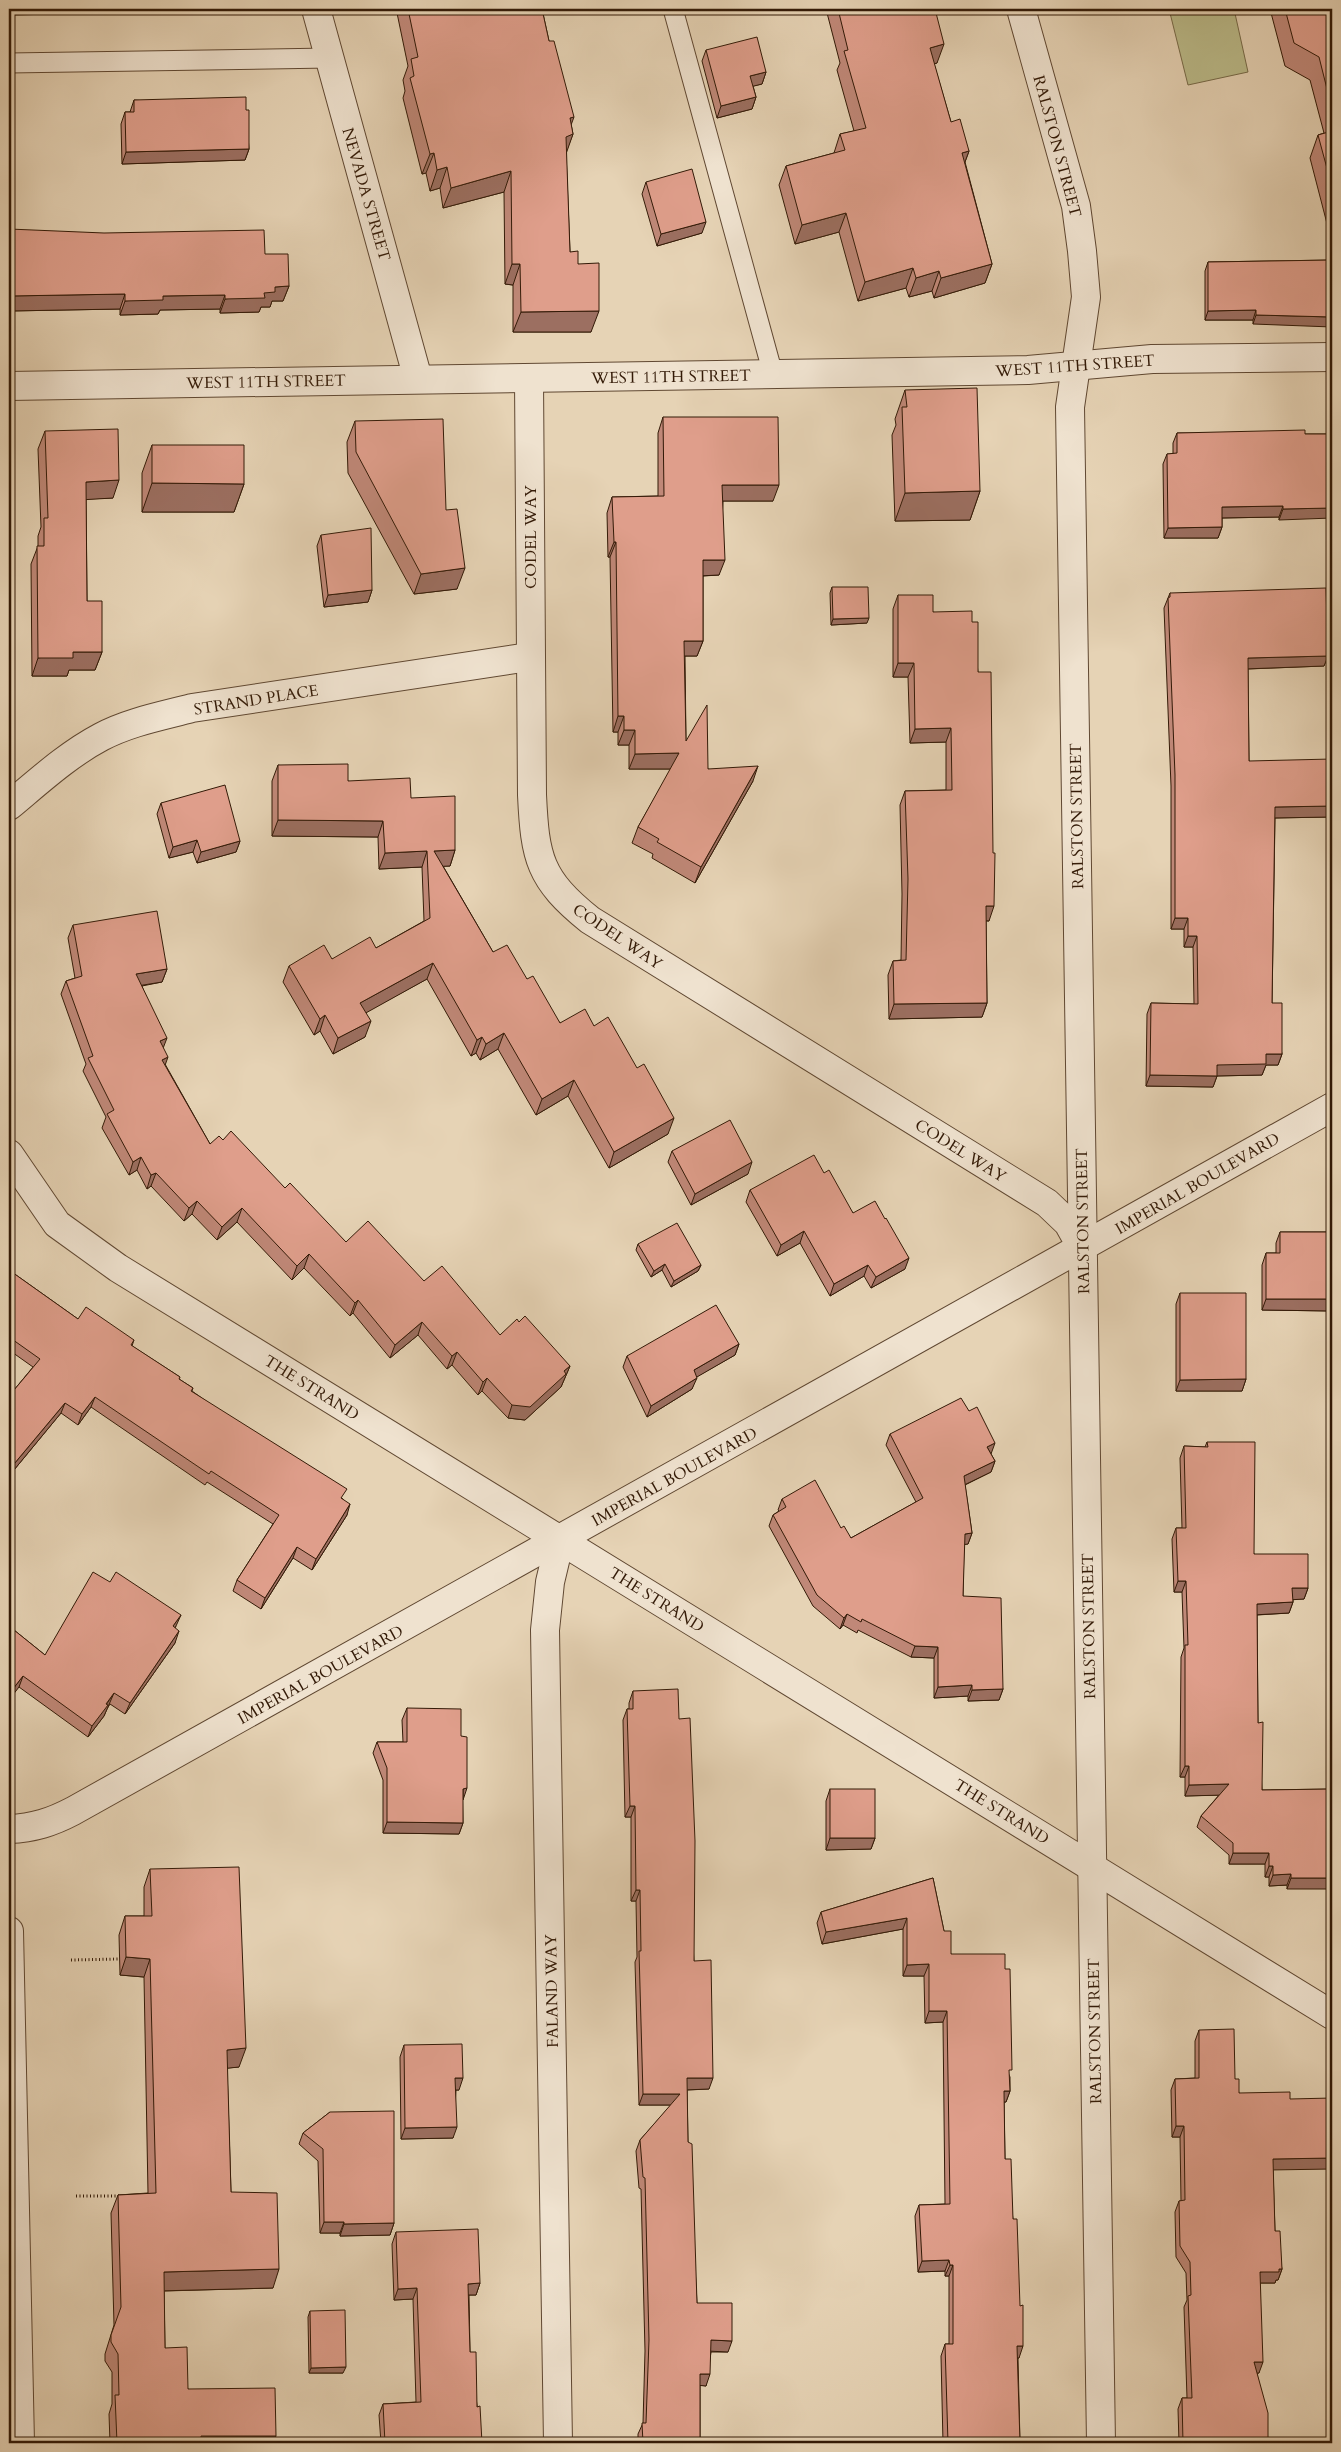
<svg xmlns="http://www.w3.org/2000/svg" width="1341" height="2452" font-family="Cardo,serif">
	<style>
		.green { fill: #bbbb8a; stroke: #776a48 }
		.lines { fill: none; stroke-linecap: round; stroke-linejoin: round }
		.lane-casing { stroke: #604832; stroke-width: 21 }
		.street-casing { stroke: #604832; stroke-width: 30 }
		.path { stroke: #331a07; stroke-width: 3; stroke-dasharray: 1 2.5; stroke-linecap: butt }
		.lane { stroke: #efe2cf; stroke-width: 19 }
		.street { stroke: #efe2cf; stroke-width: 28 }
		.wall { fill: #c08878; stroke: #331a07 }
		.shaded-wall { fill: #9c6f61; stroke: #331a07 }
		.building { fill: #df9e8b; stroke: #331a07 }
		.labels { text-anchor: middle; stroke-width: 5; stroke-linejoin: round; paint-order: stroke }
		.street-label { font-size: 16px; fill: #331a07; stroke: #efe2cf }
	</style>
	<rect width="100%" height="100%" fill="#e6d3b5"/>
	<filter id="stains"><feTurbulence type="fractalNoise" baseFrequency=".004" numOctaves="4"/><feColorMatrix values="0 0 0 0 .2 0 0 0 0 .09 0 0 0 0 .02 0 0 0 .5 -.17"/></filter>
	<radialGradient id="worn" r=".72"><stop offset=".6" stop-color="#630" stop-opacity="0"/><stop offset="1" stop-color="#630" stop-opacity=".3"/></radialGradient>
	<!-- green -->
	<path class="green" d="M1169,9H1234L1248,72L1188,85Z"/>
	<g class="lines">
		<!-- lane casing -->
		<g class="lane-casing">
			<g id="lane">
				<path d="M673,9L773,374"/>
				<path d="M9,63L329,58"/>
			</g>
		</g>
		<!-- street casing -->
		<g class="street-casing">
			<g id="street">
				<path d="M316,9L418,379"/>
				<path d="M1021,9L1076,206L1082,251L1086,297L1070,407L1101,2443"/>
				<path d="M529,379L532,795C535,858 539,879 590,920L1047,1203L1068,1223L1082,1248"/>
				<path d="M9,386L1028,370L1152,359L1332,357"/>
				<path d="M9,806C38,782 67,755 101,737C129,722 162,716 192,708L529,657"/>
				<path d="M9,1154L57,1224L118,1268L1332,2015"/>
				<path d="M9,1829C34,1828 52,1822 73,1811L1332,1107"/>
				<path d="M9,1931L20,2443"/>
				<path d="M558,2443L545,1630L550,1582L560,1540"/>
			</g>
		</g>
		<!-- path -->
		<g class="path">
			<path d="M71,1960L119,1959"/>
			<path d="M76,2196H120"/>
		</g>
		<!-- lane -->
		<use href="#lane" class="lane"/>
		<!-- street -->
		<use href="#street" class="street"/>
	</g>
	<!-- wall -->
	<g class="wall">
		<path d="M390,9H542L549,41L571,124L573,134L566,152L570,252L578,264L591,332H513V285L505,284L504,192L443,208L440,188L430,191L426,173L422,174L403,98L405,91L403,80L408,66L397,13H391Z"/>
		<path d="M826,9H935L937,63L934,64L951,122L969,151L965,162L992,264L985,283L934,298L932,291L909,297L906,288L858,301L839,232L795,244L779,185L786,166L834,153L840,134L854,131L837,70L840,63Z"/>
		<path d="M1270,9H1332V243L1310,158L1318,135L1324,133L1310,80L1285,66Z"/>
		<path d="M706,50L766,72L762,84L753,86L756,97L752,109L717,118L702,61Z"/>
		<path d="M134,100L246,110L249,149L245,160L122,164L121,124L125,112H130Z"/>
		<path d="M646,182L702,233L657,246L642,194Z"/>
		<path d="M265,254L289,286L283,301H272L270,307H261L259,312L220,313V309L160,310L158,314L120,315V309L9,311Z"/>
		<path d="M1332,260L1253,324V320H1205V271L1208,262Z"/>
		<path d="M905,390L980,491L970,520L895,521L892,435L896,425L895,419Z"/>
		<path d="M663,417L773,501H723L719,575L703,576V641L697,656H685L686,741L708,769L753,781L695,883L652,858L653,854L632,843L638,827L671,769H629V745H618V732H613L610,557H608L607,513L612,497L658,496V433Z"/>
		<path d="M355,421L446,510L457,589L414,594L348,473L347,442Z"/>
		<path d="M45,431L113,498L86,499L87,601L102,652L95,670H69L67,676H32L31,564L38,546V536L41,527L38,449Z"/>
		<path d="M1177,433L1305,434H1332L1279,520V517L1222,518V527L1218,538H1164L1163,464L1167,454H1173V443Z"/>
		<path d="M152,445L244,484L234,512H142V473Z"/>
		<path d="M321,535L372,590L368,602L324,607L317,546Z"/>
		<path d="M832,587L867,623L831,625L830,593Z"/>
		<path d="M1170,593L1328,656L1324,666L1248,669L1249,761L1330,817L1275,818L1272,1003L1282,1054L1278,1065H1266L1262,1075L1217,1076L1213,1087L1146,1086L1147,1014L1151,1003L1194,1004L1193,947H1184V929H1171V786L1164,608Z"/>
		<path d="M898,595L933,612L972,622L978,672L989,921H986L987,1003L982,1017L889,1019L888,975L893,961L901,960L902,894L900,805L905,791L946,790V742L910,743L908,677H893V609Z"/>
		<path d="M278,765L348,781L411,798L455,850L450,866H443L493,952L527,979L560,1023L594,1026L668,1134L609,1168L568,1096L536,1115L498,1049L480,1060L476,1053L471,1056L427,979L366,1012L365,1037L333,1054L320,1031L314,1035L283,982L289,966L332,959L376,948L424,921L422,867L379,869L378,837L272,836V781Z"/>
		<path d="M161,803L240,841L236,852L197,863L193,852L169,858L157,814Z"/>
		<path d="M73,925L167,969L162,982L142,986L163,1048L165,1064L210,1144L223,1140L285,1188L346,1242L424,1281L500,1335L519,1322L570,1366L561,1387L525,1420L508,1418L482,1391L478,1395L452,1365L447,1369L418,1335L390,1358L353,1313L350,1316L304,1268L292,1280L237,1222L217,1240L192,1214L184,1221L151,1186L147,1189L137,1170L129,1175L102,1128L106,1117L83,1071L86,1064L61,994L66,981L75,978L68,938Z"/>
		<path d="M672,1151L748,1174L691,1205L668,1162Z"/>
		<path d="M824,1173L853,1213L905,1269L871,1288L864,1276L830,1296L800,1243L777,1256L746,1202L750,1190Z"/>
		<path d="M1280,1232H1332V1311L1262,1310V1265L1266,1253H1276V1243Z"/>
		<path d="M638,1244L701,1265L698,1271L671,1287L662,1270L651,1277L636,1250Z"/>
		<path d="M9,1270L78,1319L134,1340L132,1346L180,1377L179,1379L193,1388L192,1391L343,1499L347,1515L312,1570L293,1558L261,1609L233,1591L237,1580L273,1524L207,1482L205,1485L91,1407L78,1425L61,1413L9,1476V1396L33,1367L9,1350Z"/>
		<path d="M1180,1293L1246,1379L1242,1391H1176V1304Z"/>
		<path d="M739,1344L735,1355L696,1377L692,1389L647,1417L623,1367L627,1356Z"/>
		<path d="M890,1434L991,1454L995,1461L991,1472L965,1485L972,1533L968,1544H964L963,1596L1003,1689L999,1700L968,1701V1696L934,1698V1658L911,1657L858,1630L857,1633L843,1625L840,1629L813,1606L769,1526L773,1515L779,1511L778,1510L782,1499L841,1528L851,1538L916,1502L886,1445Z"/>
		<path d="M1207,1442L1254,1554L1308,1588L1304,1599H1293V1602L1289,1613L1257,1615L1258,1723L1262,1790L1332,1789L1287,1889V1885L1269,1886V1877H1265V1864H1229V1855L1197,1827L1201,1816L1219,1795L1185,1796V1777H1180L1181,1657L1184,1648L1182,1592H1174L1172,1539L1176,1528H1182L1180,1458L1184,1446L1205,1447Z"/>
		<path d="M9,1626L45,1655L176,1626L175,1628V1643L125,1714L110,1704L107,1709L104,1716L88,1737L19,1687Z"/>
		<path d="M633,1691L679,1719L694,1961L709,2089L687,2090L688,2142L697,2303L728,2352H711L706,2386L700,2385V2443H638V2434L643,2423L645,2351L641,2189L639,2188L636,2151L640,2140L671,2105H639L635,1962L637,1957L636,1901H631V1817H625L623,1720L627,1709H629V1703Z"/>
		<path d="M407,1708L461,1736L463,1823L459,1834L383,1833V1780L373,1753L377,1742H403L402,1720Z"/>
		<path d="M830,1789L875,1838L871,1849L826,1850V1801Z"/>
		<path d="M150,1869L239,2067L227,2068L231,2192L273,2288L164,2291L165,2348L188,2389L273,2443H110L109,2414L112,2404V2372L105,2361V2354L114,2325L111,2213L118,2195L148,2193L144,1977L120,1975L119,1935L125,1916H144V1887Z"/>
		<path d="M933,1878L944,1931L951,1954L1010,2077V2091L1006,2102H1004L1005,2159L1013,2219L1019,2358H1018L1020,2443H943L941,2356L945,2344H949V2276H945V2271L918,2272L915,2216L919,2205L945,2204L943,2022L925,2023L924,1976H903V1929L822,1944L817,1923L821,1912Z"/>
		<path d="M1199,2030L1235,2079L1239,2093L1273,2170L1275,2231L1282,2269L1278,2280H1276L1275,2283H1260L1259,2373H1257L1268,2443H1179L1178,2409L1182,2398H1187L1184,2307L1187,2300L1186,2273L1176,2257L1175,2212L1179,2201H1181L1180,2137H1172L1171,2090L1175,2079L1195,2078V2041Z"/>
		<path d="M404,2045L459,2090H456L453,2138L401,2139L400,2057Z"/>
		<path d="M330,2112L394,2223L390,2235L340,2236V2233H320L318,2161L299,2144L303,2133Z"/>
		<path d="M396,2232L480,2283L476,2295H469L470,2352L482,2443H381L379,2415L383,2404L416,2402L413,2299L394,2300L392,2244Z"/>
		<path d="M310,2311L343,2373H309L308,2317Z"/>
	</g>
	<!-- shaded-wall -->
	<g class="shaded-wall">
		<path d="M9,9H207V11L9,15Z"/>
		<path d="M393,9H399L397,13H391Z"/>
		<path d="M814,9H825L813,13Z"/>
		<path d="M944,44L937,63L923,67L930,48Z"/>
		<path d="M766,72L762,84L746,88L750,76Z"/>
		<path d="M756,97L752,109L717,118L721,106Z"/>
		<path d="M574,117L567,136L573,134L566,154L558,157L570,118Z"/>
		<path d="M249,149L245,160L122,164L126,152Z"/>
		<path d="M969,151L962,170V153Z"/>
		<path d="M434,153L426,173L422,174L430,154Z"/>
		<path d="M447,167L440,188L430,191L437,170Z"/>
		<path d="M511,171L504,192L443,208L451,188Z"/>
		<path d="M846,213L839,232L795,244L802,225Z"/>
		<path d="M706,222L702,233L657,246L661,234Z"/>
		<path d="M512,264H520L513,285L505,284Z"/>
		<path d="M992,264L985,283L934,298L941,278Z"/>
		<path d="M913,268L906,288L858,301L865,282Z"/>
		<path d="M939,271L932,291L909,297L916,278Z"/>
		<path d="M289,286L283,301H272L270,307H261L259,312L220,313L225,299L264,293L275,287Z"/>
		<path d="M125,294L120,309L9,311V296Z"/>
		<path d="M225,295L220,309L160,310L158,314L120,315L125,301L163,296Z"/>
		<path d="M1256,310L1253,320H1205L1208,311Z"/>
		<path d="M599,311L591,332H513L521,312Z"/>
		<path d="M1256,315L1332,317V327L1253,324Z"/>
		<path d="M119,480L113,498L79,500L86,482Z"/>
		<path d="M152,483L244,484L234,512H142Z"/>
		<path d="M722,485H779L773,501H717Z"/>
		<path d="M980,491L970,520L895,521L905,493Z"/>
		<path d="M1283,506L1279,517L1218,518L1222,507Z"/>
		<path d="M1332,508V518L1279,520L1283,509Z"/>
		<path d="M1222,527L1218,538H1164L1168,528Z"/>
		<path d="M614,542H616L610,557H608Z"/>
		<path d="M703,560H725L719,575L698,576Z"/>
		<path d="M465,568L457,589L414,594L421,574Z"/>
		<path d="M372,590L368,602L324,607L328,595Z"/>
		<path d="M869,618L867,623L831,625L833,619Z"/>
		<path d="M684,641H703L697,656H679Z"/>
		<path d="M73,652H102L95,670H69L67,676H32L38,658Z"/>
		<path d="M1328,656L1324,666L1244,669L1248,658Z"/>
		<path d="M898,663H914L908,677H893Z"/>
		<path d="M618,716H624L618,732H613Z"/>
		<path d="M951,728L946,742L910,743L915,729Z"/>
		<path d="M624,730H635L629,745H618Z"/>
		<path d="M679,753L674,769H629L635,754Z"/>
		<path d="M758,766L753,781L695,883L701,867Z"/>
		<path d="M1332,806V811L1330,817L1271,818L1275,807Z"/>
		<path d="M278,820L383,821L378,837L272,836Z"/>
		<path d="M197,840L193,852L169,858L173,847Z"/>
		<path d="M240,841L236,852L197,863L201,852Z"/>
		<path d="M455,850L450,866L428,867L434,851Z"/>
		<path d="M427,851L422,867L379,869L385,853Z"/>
		<path d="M986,906H994L989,921L981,920Z"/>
		<path d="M1175,918H1188L1184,929H1171Z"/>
		<path d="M1188,936H1197L1193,947H1184Z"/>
		<path d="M433,963L427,979L355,1019L360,1003Z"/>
		<path d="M167,969L162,982L131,987L136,974Z"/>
		<path d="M987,1003L982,1017L889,1019L894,1004Z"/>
		<path d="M325,1015L320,1031L314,1035L320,1019Z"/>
		<path d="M371,1021L365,1037L333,1054L338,1038Z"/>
		<path d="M504,1033L498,1049L480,1060L486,1044Z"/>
		<path d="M482,1037L476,1053L471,1056L477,1040Z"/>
		<path d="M167,1038L162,1051L160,1041Z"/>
		<path d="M1266,1054H1282L1278,1065H1266L1262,1075L1213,1076L1217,1065Z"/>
		<path d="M168,1057L163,1071L162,1060Z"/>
		<path d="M1150,1075L1217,1076L1213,1087L1146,1086Z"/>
		<path d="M574,1080L568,1096L536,1115L542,1099Z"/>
		<path d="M674,1118L668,1134L609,1168L614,1152Z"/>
		<path d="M141,1157L137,1170L129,1175L133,1162Z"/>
		<path d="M752,1162L748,1174L691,1205L695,1194Z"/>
		<path d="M156,1173L151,1186L147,1189L151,1175Z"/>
		<path d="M197,1201L192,1214L184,1221L189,1208Z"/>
		<path d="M242,1208L237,1222L217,1240L222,1227Z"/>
		<path d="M804,1231L800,1243L777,1256L781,1245Z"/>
		<path d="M309,1254L304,1268L292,1280L297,1266Z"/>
		<path d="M909,1258L905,1269L871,1288L876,1277Z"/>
		<path d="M665,1264L662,1270L651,1277L654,1271Z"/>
		<path d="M701,1265L698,1271L671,1287L674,1281Z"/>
		<path d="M868,1265L864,1276L830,1296L834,1284Z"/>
		<path d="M1266,1299H1332V1311L1262,1310Z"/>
		<path d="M358,1300L353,1313L350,1316L355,1303Z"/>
		<path d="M422,1322L418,1335L390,1358L395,1345Z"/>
		<path d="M739,1344L735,1355L690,1381L694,1370Z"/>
		<path d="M457,1352L452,1365L447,1369L452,1356Z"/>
		<path d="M570,1366L561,1387L525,1420L508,1418L512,1405L564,1371Z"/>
		<path d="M487,1378L482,1391L478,1395L483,1382Z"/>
		<path d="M697,1378L692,1389L647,1417L651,1406Z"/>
		<path d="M1246,1379L1242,1391H1176L1180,1380Z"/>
		<path d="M95,1397L91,1407L78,1425L82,1414Z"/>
		<path d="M65,1403L61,1413L9,1476V1470Z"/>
		<path d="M995,1443L991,1454L987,1447Z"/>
		<path d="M995,1461L991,1472L960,1487L964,1476Z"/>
		<path d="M350,1504L347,1515L312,1570L316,1559Z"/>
		<path d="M972,1533L968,1544L961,1545L965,1534Z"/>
		<path d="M297,1547L293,1558L261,1609L265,1598Z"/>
		<path d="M1178,1581H1186L1182,1592H1174Z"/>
		<path d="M1292,1588H1308L1304,1599L1288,1600Z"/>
		<path d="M1293,1602L1289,1613L1253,1615L1257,1604Z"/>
		<path d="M847,1614L843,1625L840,1629L844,1618Z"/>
		<path d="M181,1615L176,1626L169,1637L173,1626Z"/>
		<path d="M179,1631L175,1643L125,1714L130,1703Z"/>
		<path d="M915,1646L938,1647L934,1658L911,1657Z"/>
		<path d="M23,1676L19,1687L9,1700V1694Z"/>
		<path d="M972,1685L968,1696L934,1698L938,1687Z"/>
		<path d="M1003,1689L999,1700L968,1701L972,1690Z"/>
		<path d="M114,1693L104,1716L88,1737L92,1726Z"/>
		<path d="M1185,1766H1189L1185,1777H1180Z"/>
		<path d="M1229,1784L1225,1795L1185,1796L1189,1785Z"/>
		<path d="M467,1788L463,1800V1789Z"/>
		<path d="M630,1806H635L631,1817H625Z"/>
		<path d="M387,1822L463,1823L459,1834L383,1833Z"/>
		<path d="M830,1838H875L871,1849L826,1850Z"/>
		<path d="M1233,1853H1269L1265,1864H1229Z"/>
		<path d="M1269,1866H1273L1269,1877H1265Z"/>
		<path d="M1291,1874L1287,1885L1269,1886L1273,1875Z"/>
		<path d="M1291,1878H1332V1889H1287Z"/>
		<path d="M636,1890H640L636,1901H631Z"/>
		<path d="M907,1918L903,1929L822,1944L826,1932Z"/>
		<path d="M126,1957L150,1959L144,1977L120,1975Z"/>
		<path d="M929,1964L924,1976H903L907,1965Z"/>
		<path d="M929,2011H947L943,2022L925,2023Z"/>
		<path d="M246,2048L239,2067L220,2069L227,2050Z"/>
		<path d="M455,2078H463L459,2090H451Z"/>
		<path d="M687,2078H713L709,2089L683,2090Z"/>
		<path d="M1004,2091H1010L1006,2102H1000Z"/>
		<path d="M643,2094H680L676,2105H639Z"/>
		<path d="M1176,2126H1184L1180,2137H1172Z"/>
		<path d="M457,2127L453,2138L401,2139L405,2128Z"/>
		<path d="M1332,2158V2169L1269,2170L1273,2159Z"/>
		<path d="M324,2222H344L340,2233H320Z"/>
		<path d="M394,2223L390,2235L340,2236L344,2224Z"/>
		<path d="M949,2260L945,2271L918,2272L922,2261Z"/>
		<path d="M950,2265H953L949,2276H945Z"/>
		<path d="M279,2269L273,2288L157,2291L164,2272Z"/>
		<path d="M1279,2269H1282L1278,2280H1276L1275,2283H1256L1260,2272Z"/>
		<path d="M480,2283L476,2295H464L468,2284Z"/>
		<path d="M417,2288L413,2299L394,2300L398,2289Z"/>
		<path d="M711,2340L732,2341L728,2352L707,2351Z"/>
		<path d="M1017,2346H1023L1019,2358H1013Z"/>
		<path d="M1254,2362H1263L1259,2373L1250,2374Z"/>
		<path d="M346,2367L343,2373H309L311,2368Z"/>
		<path d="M700,2374H710L706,2386L695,2385Z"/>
		<path d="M201,2436H276L273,2443H198Z"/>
	</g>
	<!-- building -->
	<g class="building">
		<path d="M408,9H542L549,41H554L574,117L570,118L573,134L566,137L570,252L578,251V264L599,263V311L521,312L520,264H512L511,171L451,188L447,167L437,170L434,153L430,154L410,78L414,76L411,59L418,57Z"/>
		<path d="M838,9H935L944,44L930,48L951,122L960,119L969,151L962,153L992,264L941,278L939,271L916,278L913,268L865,282L846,213L802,225L786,166L845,150L840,134L866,128L844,51L848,50Z"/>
		<path d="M1285,9H1332V109L1319,57L1294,43Z"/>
		<path d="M757,37L766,72L750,76L756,97L721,106L706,50Z"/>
		<path d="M246,97V110H249V149L126,152L125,112H134V100Z"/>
		<path d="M1332,131V187L1318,135Z"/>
		<path d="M692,169L706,222L661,234L646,182Z"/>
		<path d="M9,229L104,233L264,230L265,254H288L289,286L275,287V292L264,293L265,298L225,299V295L163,296V300L125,301V294L9,296Z"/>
		<path d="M1332,260V317L1256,315V310L1208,311V262Z"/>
		<path d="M977,388L980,491L905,493L902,407H907L905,390Z"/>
		<path d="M663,417H778L779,485H722L725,560H703V641H684L686,741L707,705L708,769L758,766L701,867L657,842L659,839L638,827L679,753L635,754V730H624V716H618L616,542H614L612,497L664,496Z"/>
		<path d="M443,419L446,510L457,509L465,568L421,574L356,452L355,421Z"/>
		<path d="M118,429L119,480L86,482L87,601H102V652H73V658H38L37,546H44V518H48L45,431Z"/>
		<path d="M1305,430V434H1332V508L1283,509V506L1222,507V527L1168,528L1167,454L1177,453V433Z"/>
		<path d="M152,445H244V484L152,483Z"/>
		<path d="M371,528L372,590L328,595L321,535Z"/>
		<path d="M832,587H868L869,618L833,619Z"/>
		<path d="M1326,588L1328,656L1248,658L1249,761L1332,759V806L1275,807L1272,1003H1282V1054H1266V1064L1217,1065V1076L1150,1075L1151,1003L1198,1004L1197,936H1188V918H1175V775L1168,598L1170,597V593Z"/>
		<path d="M898,595H933V612L972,611V622H978V672H991L993,853H995L994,906H986L987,1003L894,1004L893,961L906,960L908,879L905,791L952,790L951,728L915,729L914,663H898Z"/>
		<path d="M348,764V781L410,778L411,798L455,796V850L434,851L493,952L507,945L527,979L533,976L560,1023L585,1009L594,1026L608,1017L637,1068L644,1064L674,1118L614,1152L574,1080L542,1099L504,1033L486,1044L482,1037L477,1040L433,963L360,1003L371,1021L338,1038L325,1015L320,1019L289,966L324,945L332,959L370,937L376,948L430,918L427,851L385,853L383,821L278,820V765Z"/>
		<path d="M225,785L240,841L201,852L197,840L173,847L161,803Z"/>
		<path d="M157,911L167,969L136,974L167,1038L160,1041L168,1057L162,1060L210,1144L219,1136L223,1140L231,1131L285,1188L290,1183L346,1242L368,1221L424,1281L442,1266L500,1335L517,1319L519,1322L525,1316L570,1366L564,1371L566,1374L530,1407L512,1405L487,1378L483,1382L457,1352L452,1356L422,1322L395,1345L358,1300L355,1303L309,1254L297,1266L242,1208L222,1227L197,1201L189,1208L156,1173L151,1175L141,1157L133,1162L107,1114L114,1110L88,1058L93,1056L66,981L82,976L73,925Z"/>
		<path d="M730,1120L752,1162L695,1194L672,1151Z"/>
		<path d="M814,1155L824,1173L829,1170L853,1213L875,1201L885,1219L886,1218L909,1258L876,1277L868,1265L834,1284L804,1231L781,1245L750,1190Z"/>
		<path d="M677,1223L701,1265L674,1281L665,1264L654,1271L638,1244Z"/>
		<path d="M1280,1232H1332V1299H1266V1253H1280Z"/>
		<path d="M9,1270L78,1319L86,1307L134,1340L131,1345L180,1377L179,1379L193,1388L191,1391L347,1489L341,1498L350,1504L316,1559L297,1547L265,1598L237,1580L279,1515L211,1471L209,1474L95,1397L82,1414L65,1403L9,1470V1396L40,1359L9,1337Z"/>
		<path d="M1180,1293H1246V1379L1180,1380Z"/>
		<path d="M716,1305L739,1344L694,1370L697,1378L651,1406L627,1356Z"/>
		<path d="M961,1398L969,1411L977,1407L995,1443L987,1447L995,1461L964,1476L972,1533L965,1534L963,1596L1001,1598L1003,1689L972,1690V1685L938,1687V1647L915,1646L862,1619L861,1622L847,1614L844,1618L817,1595L773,1515L786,1507L782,1499L815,1480L841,1528L844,1526L851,1538L923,1498L890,1434Z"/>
		<path d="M1207,1442H1255L1254,1554H1308V1588H1292L1293,1602L1257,1604L1258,1723L1263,1722L1262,1790L1332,1789V1878H1291V1874L1273,1875V1866H1269V1853H1233V1843L1201,1816L1229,1784L1189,1785V1766H1185V1645H1188L1186,1581H1178L1176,1528H1186L1184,1446L1208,1447Z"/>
		<path d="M93,1572L110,1582L116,1572L181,1615L173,1626L179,1631L130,1703L114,1693L106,1704L108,1705L92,1726L23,1676L9,1694V1626L45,1655Z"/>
		<path d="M678,1689L679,1719L690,1718L695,1841L694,1961L711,1960L713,2078H687L688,2142L692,2144L697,2303H732V2341L711,2340L710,2374H700V2443H643L642,2423H646L649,2340L645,2178L643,2177L640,2140L680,2094H643L639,1951H641L640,1890H636L635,1806H630L627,1709H633V1691Z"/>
		<path d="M407,1708L461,1709V1736L467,1737V1788L463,1789V1823L387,1822V1768L377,1742H407Z"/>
		<rect x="830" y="1789" width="45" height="49"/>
		<path d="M239,1867L246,2048L227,2050L231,2192L277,2193L279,2269L164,2272L165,2348L187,2347L188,2389L275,2388L276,2436H201V2443H117L115,2395H119L118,2354L111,2342V2335L121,2307L118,2195L156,2193L150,1959L126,1957L125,1916H152L150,1869Z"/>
		<path d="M933,1878L944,1931H951V1954H1005V1969H1010L1012,2070H1009L1010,2091H1004L1005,2159H1011L1013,2219H1017L1020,2306L1023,2305V2346H1017L1020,2443H948L945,2344H953V2265H950L949,2260L922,2261L919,2205L950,2204L947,2011H929V1964L907,1965V1918L826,1932L821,1912Z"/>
		<path d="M1234,2029L1235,2079H1239V2093L1290,2092V2099L1332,2098V2158L1273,2159L1275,2231H1280L1282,2269H1279V2272H1260L1263,2362H1254L1268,2413V2443H1183L1182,2398H1192L1188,2296L1191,2295L1190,2262L1180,2246L1179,2201L1185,2200L1184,2126H1176L1175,2079L1199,2078V2030Z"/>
		<path d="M462,2044L463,2078H455L457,2127L405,2128L404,2045Z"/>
		<path d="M394,2111V2223L344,2224V2222H324L323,2149L303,2133L330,2112Z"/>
		<path d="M478,2229L480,2283L468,2284L470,2352H476L477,2407L480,2406L482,2443H385L383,2404L421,2402L417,2288L398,2289L396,2232Z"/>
		<path d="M345,2310L346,2367L311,2368L310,2311Z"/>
	</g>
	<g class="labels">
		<!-- street labels -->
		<g class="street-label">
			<text transform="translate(1058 146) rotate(75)" y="6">RALSTON STREET</text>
			<text transform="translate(367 194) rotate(74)" y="6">NEVADA STREET</text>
			<text transform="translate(1075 365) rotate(-4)" y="6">WEST 11TH STREET</text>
			<text transform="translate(671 376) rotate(-1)" y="6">WEST 11TH STREET</text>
			<text transform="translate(266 381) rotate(-1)" y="6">WEST 11TH STREET</text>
			<text transform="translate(530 537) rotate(-90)" y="6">CODEL WAY</text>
			<text transform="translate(256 699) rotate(-9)" y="6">STRAND PLACE</text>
			<text transform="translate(1076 816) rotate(-91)" y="6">RALSTON STREET</text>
			<text transform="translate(618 936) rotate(34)" y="6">CODEL WAY</text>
			<text transform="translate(961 1150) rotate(32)" y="6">CODEL WAY</text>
			<text transform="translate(1197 1183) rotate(-30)" y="6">IMPERIAL BOULEVARD</text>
			<text transform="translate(1082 1221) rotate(-91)" y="6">RALSTON STREET</text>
			<text transform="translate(312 1387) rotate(32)" y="6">THE STRAND</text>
			<text transform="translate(674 1476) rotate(-29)" y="6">IMPERIAL BOULEVARD</text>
			<text transform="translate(657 1599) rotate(32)" y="6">THE STRAND</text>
			<text transform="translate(1088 1626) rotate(-91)" y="6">RALSTON STREET</text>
			<text transform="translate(320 1674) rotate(-29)" y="6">IMPERIAL BOULEVARD</text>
			<text transform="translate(1002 1811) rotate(32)" y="6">THE STRAND</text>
			<text transform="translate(551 1991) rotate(-91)" y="6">FALAND WAY</text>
			<text transform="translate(1094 2031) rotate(-91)" y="6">RALSTON STREET</text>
		</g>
	</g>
	<!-- margin -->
	<rect width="1341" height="2452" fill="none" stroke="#e6d3b5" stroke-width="30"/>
	<rect x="10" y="10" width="1321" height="2432" fill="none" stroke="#331a07" stroke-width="2.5"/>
	<rect x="15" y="15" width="1311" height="2422" fill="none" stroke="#331a07"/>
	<rect width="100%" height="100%" filter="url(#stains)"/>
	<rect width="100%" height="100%" fill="url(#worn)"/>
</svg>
